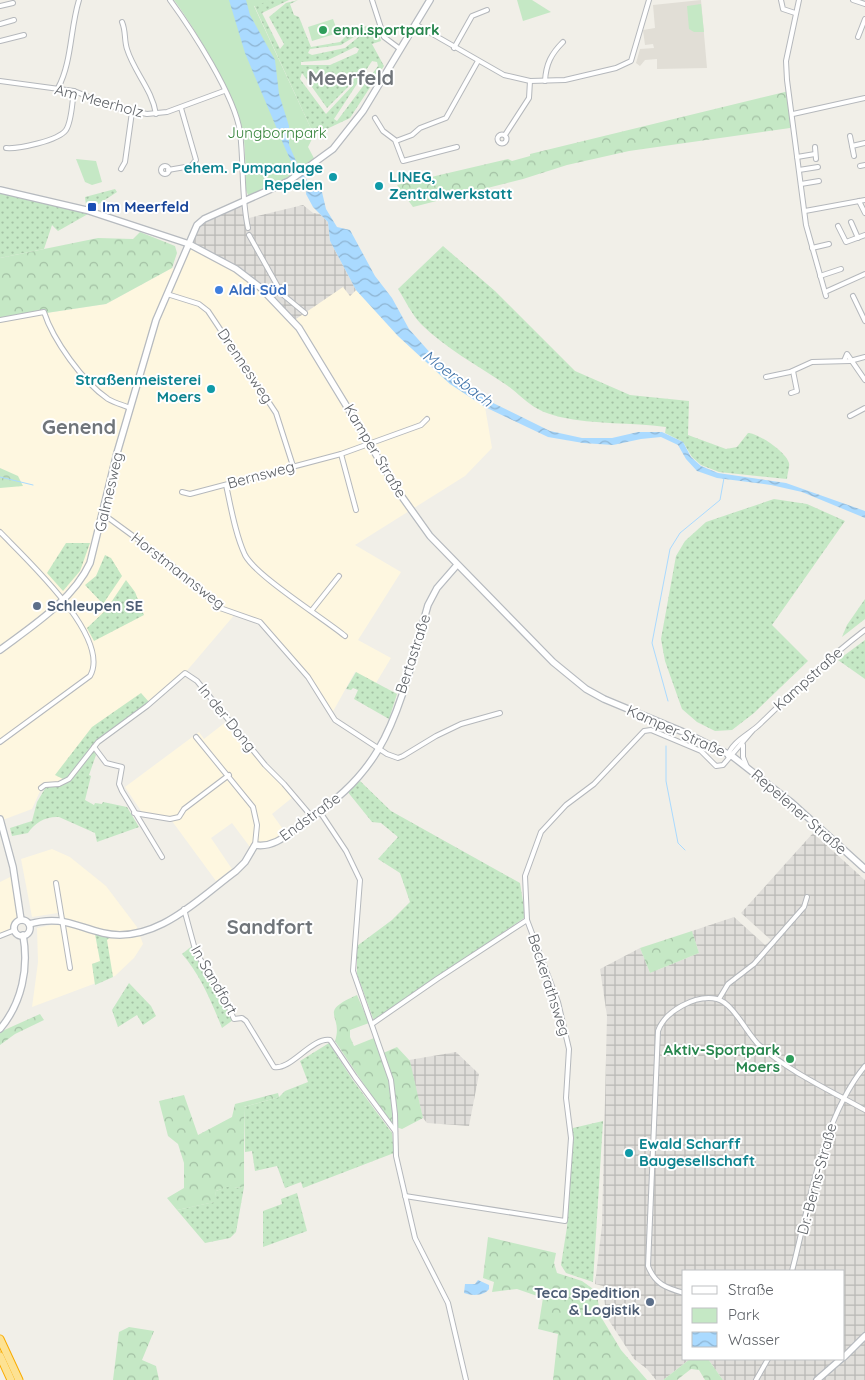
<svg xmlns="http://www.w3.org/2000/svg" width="865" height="1380" font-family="Quicksand,sans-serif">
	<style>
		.commercial { fill: #fef7e0 }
		.industrial { fill: url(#industrial-grid) }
		.education { fill: #e1ded6 }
		.grass { fill: url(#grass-dots); fill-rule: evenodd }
		.forest { fill: url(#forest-crowns) }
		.green { fill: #c5e8c5 }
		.water { fill: url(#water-waves) }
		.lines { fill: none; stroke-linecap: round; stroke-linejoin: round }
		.stream { stroke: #aadaff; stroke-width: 1 }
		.street-casing { stroke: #b5b8bc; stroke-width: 6 }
		.secondary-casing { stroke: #b6babf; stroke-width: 8 }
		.highway-casing { stroke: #f9ab00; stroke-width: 9 }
		.street { stroke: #fff; stroke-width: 4 }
		.secondary { stroke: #fff; stroke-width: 5.5 }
		.highway { stroke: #fde293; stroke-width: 7 }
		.leisure-dot { fill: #2e9e5b; stroke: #fff; stroke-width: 2 }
		.culture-dot { fill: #0f9aa8; stroke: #fff; stroke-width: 2 }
		.transit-dot { fill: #1a4fb4; stroke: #fff; stroke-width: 2 }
		.shop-dot { fill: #3f7fe0; stroke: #fff; stroke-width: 2 }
		.service-dot { fill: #5c6f8a; stroke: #fff; stroke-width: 2 }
		.labels { text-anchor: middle; stroke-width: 4; stroke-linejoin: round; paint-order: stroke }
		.leisure-label { font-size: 15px; font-weight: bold; fill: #27864d; stroke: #fff; text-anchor: start }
		.street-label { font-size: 15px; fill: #5f6368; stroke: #fff }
		.park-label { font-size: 15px; fill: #348238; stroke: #fff }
		.culture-label { font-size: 15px; font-weight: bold; fill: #0d838f; stroke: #fff; text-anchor: end }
		.transit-label { font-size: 15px; font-weight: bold; fill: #164399; stroke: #fff; text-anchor: start }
		.shop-label { font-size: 15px; font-weight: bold; fill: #366cbe; stroke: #fff; text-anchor: start }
		.service-label { font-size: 15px; font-weight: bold; fill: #4e5e75; stroke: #fff; text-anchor: start }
		.water-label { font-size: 16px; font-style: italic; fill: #4174aa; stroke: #fff }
		.district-label { font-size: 20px; font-weight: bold; fill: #70757a; stroke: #fff }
	</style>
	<defs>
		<pattern id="industrial-grid" width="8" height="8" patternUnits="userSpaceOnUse" patternTransform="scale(1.25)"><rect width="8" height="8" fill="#e0deda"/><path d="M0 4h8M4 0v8" fill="none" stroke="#b9b8b5"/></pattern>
		<pattern id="grass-dots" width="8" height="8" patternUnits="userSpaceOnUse" patternTransform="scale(1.25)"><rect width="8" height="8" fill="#c5e8c5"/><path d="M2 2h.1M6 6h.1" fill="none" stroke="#a3c0a4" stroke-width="1.8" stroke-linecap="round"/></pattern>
		<pattern id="forest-crowns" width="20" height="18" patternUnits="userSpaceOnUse" patternTransform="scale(1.25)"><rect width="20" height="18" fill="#c5e8c5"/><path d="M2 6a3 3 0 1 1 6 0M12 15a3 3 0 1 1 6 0" fill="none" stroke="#a3c0a4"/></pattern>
		<pattern id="water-waves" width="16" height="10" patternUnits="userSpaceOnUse" patternTransform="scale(1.25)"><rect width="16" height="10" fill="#aadaff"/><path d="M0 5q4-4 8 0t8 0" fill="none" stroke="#8eb4d2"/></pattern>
	</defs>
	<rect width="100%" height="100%" fill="#f1efe8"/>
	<!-- commercial -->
	<g class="commercial">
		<path d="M189,245L236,269L293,321L343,286L350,296L356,290L398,336L450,384L485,407L492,448L465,476L355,545L401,572L358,640L391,658L376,683L355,672L331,715L308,677L260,622L236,613L185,673L98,742L77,772L59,787L41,789L32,809L0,821V320L106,304L172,268L178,270Z"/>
		<path d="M227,721L293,797L272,814L285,832L268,843H255L250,847L232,823L211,838L232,869L216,881L172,821L145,817L125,787L199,732L204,739Z"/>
		<path d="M52,849L70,857L106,886L137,927L143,944L134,958L115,976L32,1007L38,962L37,928L60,923L58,913L32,917L21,859Z"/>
		<path d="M12,876L18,917L9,929L0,933V882Z"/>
	</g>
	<!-- industrial -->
	<g class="industrial">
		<path d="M241,204L245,219L303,205L313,213L320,214L328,222L330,241L356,290L350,296L343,287L293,321L236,269L189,245L201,222Z"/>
		<path d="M813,833L865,880V1380H723L708,1359H844V1271H684V1359H690L663,1380H656L647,1369L634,1359L606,1316L603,1286L595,1284L602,1225L607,1016L600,969L640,948L650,973L699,953L692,931L734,917L765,945L771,940L741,913Z"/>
		<path d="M456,1052L479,1074L469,1126L427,1123L423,1118L409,1060Z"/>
	</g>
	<!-- education -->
	<path class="education" d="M701,0L707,68L657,69V59L645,60L640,66L636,63L640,49L654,48L653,44L645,45L643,30L655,28L653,5Z"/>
	<!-- grass -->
	<g class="grass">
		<path d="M271,0H289L262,13L280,49L284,44L269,17L286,3L298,0L290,4L294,15L299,17L311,47L340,42L351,31L366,26L371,32L378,30L381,41L372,44L384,66L350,118L314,135L254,5ZM365,30L366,31L345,48L312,55L308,53L310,49L341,45ZM355,47L359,49L357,53L330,65H301V62L328,60ZM372,61L377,62L378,66L337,121L334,119ZM302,73L327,108L351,84L353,85L326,114L300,79Z"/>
		<path d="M115,189L117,192L97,205H86L85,197Z"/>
		<path d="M0,193L88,214L58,231L52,225L44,249L0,258Z"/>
		<path d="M443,246L495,291L575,371L630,395L689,401L688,435L726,449L737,447L748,433C758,433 786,452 789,463C790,467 787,474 787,479L719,472L701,465L692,457L683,442L665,433L666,427C631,422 595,425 560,417C553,415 545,413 538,409C526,403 517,392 505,384C477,365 445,348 421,324C412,315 405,300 398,289Z"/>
		<path d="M774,499L807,504L845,521L772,625L808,661L754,713L732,730L715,731L697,722L682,709L665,661L661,639L676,556L685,541L706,522Z"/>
		<path d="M66,543H90L80,571L63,591L47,573Z"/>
		<path d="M105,555L111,558L122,576L103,604L85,585L96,576Z"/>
		<path d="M126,580L135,592L144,615L94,641L87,628L106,610Z"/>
		<path d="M865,599V619L842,637L847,625Z"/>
		<path d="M865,640V679L838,660Z"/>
		<path d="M356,672L397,694L389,719L354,699L358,690L353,688L351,690L346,689Z"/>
		<path d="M141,693L149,702L97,740L70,776L63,779L55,775L92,727Z"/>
		<path d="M94,751L96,755L89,775L91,776L85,800L94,805L95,803L102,804L103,802L127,807L139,827L97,842L95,833L59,817C46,816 34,823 28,833L12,836L10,828L32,821L37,802L46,787C79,785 73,767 94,751Z"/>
		<path d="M360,781L391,811L520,883L525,914L524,918L374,1021L357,974V946L392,920L410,902L400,873L378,859L398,837L381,823L372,822L347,791Z"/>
		<path d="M95,934L111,937L107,940L113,977L95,985L92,964L100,961Z"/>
		<path d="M192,946L221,991L233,1020L222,1028C212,1003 200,974 182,954Z"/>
		<path d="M129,983L151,1006L156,1016L143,1025L137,1015L118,1027L112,1010Z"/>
		<path d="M329,1043L352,1079L392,1133L394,1153L303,1188L301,1182L285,1188L277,1166L255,1171L252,1151L245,1152L244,1107L279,1097L285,1091L308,1082L300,1061Z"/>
		<path d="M603,1121L593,1282L566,1273L561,1265L567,1227L573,1128Z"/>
		<path d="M234,1184V1188L244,1187L236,1232L230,1238L205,1243L177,1210L214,1202L216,1191Z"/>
		<path d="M297,1193L307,1231L263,1247V1211L282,1204L281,1199Z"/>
	</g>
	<!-- forest -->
	<g class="forest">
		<path d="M789,91L793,114L790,128L629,151L567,165L523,179L413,207L397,185L508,159L512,161L530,156V154Z"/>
		<path d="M140,232L175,246L177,253L172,268L106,304L0,320V258L98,238L133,239Z"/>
		<path d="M0,468L18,476L23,486L0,488Z"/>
		<path d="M692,931L699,953L650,973L640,948Z"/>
		<path d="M357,995L369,1023L350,1030V1037L354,1046L374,1038L381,1054L397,1047L410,1061L423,1118L402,1129L393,1126L387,1119L335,1041C344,1014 316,1013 357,995Z"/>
		<path d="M40,1014L44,1020L15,1034L0,1045V1032Z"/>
		<path d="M278,1093L279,1097L244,1107V1187L234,1188L233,1185L216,1191L215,1202L177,1210L167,1198L184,1188V1163L178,1144L168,1136L159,1101L184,1095L198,1135L232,1117L235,1104Z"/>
		<path d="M488,1237L556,1253L554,1263L557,1273L582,1281L596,1291L601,1317L621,1350L647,1380H553L558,1334L538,1329L543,1298L517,1289L492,1292L494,1282L483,1278Z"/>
		<path d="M129,1327L154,1331L142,1360L156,1366L159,1380H113L119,1332Z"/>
		<path d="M690,1359H708L723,1380H705L699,1370L691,1369L677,1380H663Z"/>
	</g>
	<!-- green -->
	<g class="green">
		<path d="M174,0H272L254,6L314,135L308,147L316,162L298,174L251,196L248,195L246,190C245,171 246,151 243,132C236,96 196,30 174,0Z"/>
		<path d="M517,0H532L551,12L523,21Z"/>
		<path d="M701,4L704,32H694L689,29L687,6Z"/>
		<path d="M333,19L338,33L312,41L308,27Z"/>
		<path d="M76,159L96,161L102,182L92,185L85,182Z"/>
	</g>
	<!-- water -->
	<g class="water">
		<path d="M229,0H246L250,15L275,60L279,94L289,126V145L300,170L313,189L322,192L326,209L337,227L350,230L375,276L392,298L409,329L433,356L489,401L550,431L582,438H612L638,432H662L683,442L691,457L701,466L718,473L786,483L865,511V518L802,492L771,485L717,478L697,471L686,459L678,445L661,437L641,439L613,445L583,443L548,437L485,407L450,384L398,336L356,290L330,241L328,222L313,207L306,194L307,188L295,170L285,148L245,53Z"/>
		<path d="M478,1280L489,1285V1289C484,1296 472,1296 464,1293L465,1284H475Z"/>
	</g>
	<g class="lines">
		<!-- stream -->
		<g class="stream">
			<path d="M0,477L33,485"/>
			<path d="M668,701L652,643L670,549L680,533L720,500L724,478"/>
			<path d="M666,746V781L678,843L685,850"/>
		</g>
		<!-- street casing -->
		<g class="street-casing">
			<g id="street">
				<path d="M170,0C192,30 235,96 240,132C244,164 241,197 248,228"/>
				<path d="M372,0L384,37L400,49"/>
				<path d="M781,0L783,9L795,13"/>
				<path d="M799,0L786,61L787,80L806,225L826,296"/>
				<path d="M853,0L865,4"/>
				<path d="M0,6L13,3"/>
				<path d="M122,22C126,31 124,40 127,49C134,72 152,89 156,114"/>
				<path d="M0,24L14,20"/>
				<path d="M415,24L504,75L530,81L565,80L616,68L631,61L649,0"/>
				<path d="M858,37L865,19"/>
				<path d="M0,41L24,35"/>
				<path d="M454,48L472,16L487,10"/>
				<path d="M0,81L74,91L117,108L147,114L167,112L224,91"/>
				<path d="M545,81C546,64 551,54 563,42"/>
				<path d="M58,88C72,62 70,29 79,0"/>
				<path d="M793,114L865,98"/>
				<path d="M375,118L383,131L395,140L403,161L457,147"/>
				<circle cx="502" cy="139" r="4.5"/>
				<path d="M505,135L529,98L530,81"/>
				<path d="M850,136L854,156"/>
				<path d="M396,141L412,135L420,128L446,118L478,61"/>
				<path d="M852,146L865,143"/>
				<path d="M815,147L816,159"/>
				<path d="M6,148C18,149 58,141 66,130C72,121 72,102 74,91"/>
				<path d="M797,157L815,154"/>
				<path d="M860,166L865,165"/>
				<circle cx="165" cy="170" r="4"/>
				<path d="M121,169L125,162L132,112"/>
				<path d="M168,170L191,166L196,160L181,108"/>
				<path d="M799,170L818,167"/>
				<path d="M801,184L819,181"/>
				<path d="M859,201L865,213"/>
				<path d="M805,211L865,200"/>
				<path d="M851,222L858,238"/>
				<path d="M838,226L846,242L865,235"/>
				<path d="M249,235L282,294L305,313"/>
				<path d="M812,248L829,244"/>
				<path d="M820,276L841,269"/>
				<path d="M825,292L865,274"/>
				<path d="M167,294L199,304L208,311L276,413L293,466"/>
				<path d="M853,296L865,321"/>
				<path d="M0,320L44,312C53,340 83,382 108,399C115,403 123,405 130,408"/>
				<path d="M844,361L847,354L865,380"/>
				<path d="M766,377L790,372L812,362L850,361L865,357"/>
				<path d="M791,393L797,391L793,371"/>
				<path d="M850,416L865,408"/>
				<path d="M341,454L356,510"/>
				<path d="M226,485C231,507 235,534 245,555C256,576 323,618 345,636"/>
				<path d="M182,492L190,494L341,454L421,425L427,419"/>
				<path d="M103,514L166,560L220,608L260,622L308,677L335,720L387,754L398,758L403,756L436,736L461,724L500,713"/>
				<path d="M0,532C26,559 112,638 90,676L0,742"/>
				<path d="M312,610L339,576"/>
				<path d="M196,737L253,807L257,825L255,845"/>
				<path d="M743,745V757L747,767"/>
				<path d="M94,747L106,763L122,767L119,784L122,791L162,857"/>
				<path d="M728,756C731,742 750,734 760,724C794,691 827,659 865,630"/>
				<path d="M41,788L45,785L59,784L69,779L98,742L147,706L185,673L197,681L265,765L284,784L312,817"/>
				<path d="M320,812L346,851L360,880L353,971L391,1080L395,1114L396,1156L415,1238L448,1303L466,1380"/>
				<path d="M134,813L170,819L179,817L184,809L229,775"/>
				<path d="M56,883L70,968"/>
				<path d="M184,909L196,953L223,993L233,1017L234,1019L242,1018L246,1021L274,1067C290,1071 312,1037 330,1040L355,1077L395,1131"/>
				<path d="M0,936L15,930"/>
				<path d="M719,999L728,984L754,964L804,907L807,897"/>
				<path d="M372,1024L437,979L527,920"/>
				<path d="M405,1196L565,1221L571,1138L566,1098L569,1049L558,1002L527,920L525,876L541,832L566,805L594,784L644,731L651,730L701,751L716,766L723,765L752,731"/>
				<path d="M792,1271C809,1206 822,1118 865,1066"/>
				<path d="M684,1293C666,1288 655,1284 648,1266L658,1031C665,1011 696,994 717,999C733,1003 746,1032 758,1044C786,1070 831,1091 865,1110"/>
				<path d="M756,1380L768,1359"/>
			</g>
		</g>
		<!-- secondary casing -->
		<g class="secondary-casing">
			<g id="secondary">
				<path d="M0,190L86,210L189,244L236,269L261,288L299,328L400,494L430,536L553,662L586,689L604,699L688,734L732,756L792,803L865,869"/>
				<path d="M0,650C32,626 73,600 90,563L117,453L156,320L197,225L204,219L289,181L333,149L363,111L430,0"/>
				<path d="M0,819L13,867L21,920"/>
				<circle cx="22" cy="928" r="8"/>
				<path d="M29,924C61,915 74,926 103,933C155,945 198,899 236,871L245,862L255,845C274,848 287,835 302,824C332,804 359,782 378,750C402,710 415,650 428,605L437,588L457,565"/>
				<path d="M0,1029C22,1003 29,968 23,935"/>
				<path d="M844,1357L865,1336"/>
				<path d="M817,1380L841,1359"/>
			</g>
		</g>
		<!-- highway casing -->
		<g class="highway-casing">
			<g id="highway">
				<path d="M0,1339L19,1380"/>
				<path d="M0,1356L11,1380"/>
			</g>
		</g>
		<!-- street -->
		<use href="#street" class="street"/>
		<!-- secondary -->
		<use href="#secondary" class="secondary"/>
		<!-- highway -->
		<use href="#highway" class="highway"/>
	</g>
	<!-- markers -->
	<g class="leisure-dot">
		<circle cx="323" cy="30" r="5"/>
		<circle cx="790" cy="1059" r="5"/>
	</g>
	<g class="culture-dot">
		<circle cx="333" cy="177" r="5"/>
		<circle cx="379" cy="186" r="5"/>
		<circle cx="211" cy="389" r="5"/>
		<circle cx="629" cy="1153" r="5"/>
	</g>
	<rect class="transit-dot" x="87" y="202" width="10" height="10" rx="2.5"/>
	<circle class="shop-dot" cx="219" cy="290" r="5"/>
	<g class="service-dot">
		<circle cx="37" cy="606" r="5"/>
		<circle cx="650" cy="1302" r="5"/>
	</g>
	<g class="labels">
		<!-- leisure labels -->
		<g class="leisure-label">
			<text x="333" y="35">enni.sportpark</text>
			<text x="780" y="1055" text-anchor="end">Aktiv-Sportpark<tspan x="780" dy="17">Moers</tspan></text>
		</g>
		<!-- street labels -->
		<g class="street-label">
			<text transform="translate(99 101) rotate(15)" y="5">Am Meerholz</text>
			<text transform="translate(245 366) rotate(56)" y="5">Drennesweg</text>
			<text transform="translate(375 451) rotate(59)" y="5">Kamper Straße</text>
			<text transform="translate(261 475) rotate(-15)" y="5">Bernsweg</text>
			<text transform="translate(109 492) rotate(-77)" y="5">Galmesweg</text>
			<text transform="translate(178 571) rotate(38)" y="5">Horstmannsweg</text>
			<text transform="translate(413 654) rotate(-72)" y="5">Bertastraße</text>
			<text transform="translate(808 679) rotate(-42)" y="5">Kampstraße</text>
			<text transform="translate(227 718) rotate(51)" y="5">In der Dong</text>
			<text transform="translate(676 731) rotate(24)" y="5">Kamper Straße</text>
			<text transform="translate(799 812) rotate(41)" y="5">Repelener Straße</text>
			<text transform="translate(310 817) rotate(-36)" y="5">Endstraße</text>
			<text transform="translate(214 980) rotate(60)" y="5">In Sandfort</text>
			<text transform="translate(549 985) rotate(72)" y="5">Beckerathsweg</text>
			<text transform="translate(817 1179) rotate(-75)" y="5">Dr.-Berns-Straße</text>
		</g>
		<!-- park labels -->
		<g class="park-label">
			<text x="277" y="138">Jungbornpark</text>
		</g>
		<!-- culture labels -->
		<g class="culture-label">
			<text x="323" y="173">ehem. Pumpanlage<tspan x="323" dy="17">Repelen</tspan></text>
			<text x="389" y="182" text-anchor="start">LINEG,<tspan x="389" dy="17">Zentralwerkstatt</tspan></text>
			<text x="201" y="385">Straßenmeisterei<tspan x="201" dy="17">Moers</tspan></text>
			<text x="639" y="1149" text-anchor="start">Ewald Scharff<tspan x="639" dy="17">Baugesellschaft</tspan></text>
		</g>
		<!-- transit labels -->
		<g class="transit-label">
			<text x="102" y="212">Im Meerfeld</text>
		</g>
		<!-- shop labels -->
		<g class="shop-label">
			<text x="229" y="295">Aldi Süd</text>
		</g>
		<!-- service labels -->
		<g class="service-label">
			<text x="47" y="611">Schleupen SE</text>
			<text x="640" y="1298" text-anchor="end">Teca Spedition<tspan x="640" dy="17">&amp; Logistik</tspan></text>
		</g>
		<!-- water labels -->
		<g class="water-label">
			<text transform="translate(458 378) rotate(37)" y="6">Moersbach</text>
		</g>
		<!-- district labels -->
		<g class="district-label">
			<text x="351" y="85">Meerfeld</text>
			<text x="79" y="434">Genend</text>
			<text x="270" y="934">Sandfort</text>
		</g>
	</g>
	<!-- legend -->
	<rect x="682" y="1270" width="162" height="90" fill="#ffffff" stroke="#bfc1c3"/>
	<rect x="692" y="1286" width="25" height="8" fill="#ffffff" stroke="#bfc1c3"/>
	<text x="728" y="1295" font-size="15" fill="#5f6368">Straße</text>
	<rect x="692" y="1308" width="25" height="15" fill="#c5e8c5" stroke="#bfc1c3"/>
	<text x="728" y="1320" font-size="15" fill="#5f6368">Park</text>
	<rect x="692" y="1332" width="25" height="15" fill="url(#water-waves)" stroke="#bfc1c3"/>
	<text x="728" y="1345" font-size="15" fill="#5f6368">Wasser</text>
</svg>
